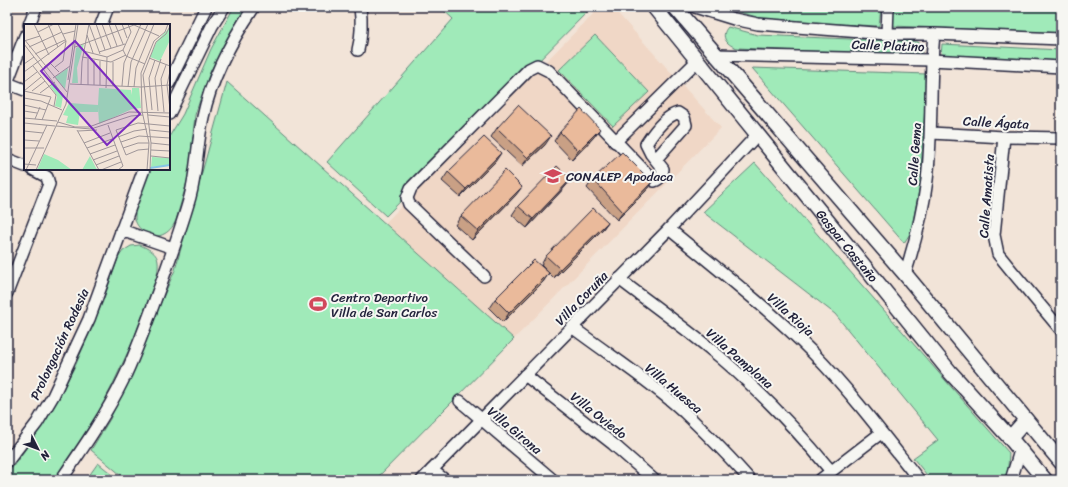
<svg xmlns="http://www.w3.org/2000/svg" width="1068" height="487" font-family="Sriracha,sans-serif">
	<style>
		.built { fill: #f0d7c6 }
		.green { fill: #a0eab9; stroke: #61867a }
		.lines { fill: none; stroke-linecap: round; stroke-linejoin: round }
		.minor-casing { stroke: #22223b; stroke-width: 14 }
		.major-casing { stroke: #22223b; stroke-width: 17 }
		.minor { stroke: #f6f6f2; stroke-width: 11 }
		.major { stroke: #f6f6f2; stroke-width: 14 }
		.wall { fill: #c9a085; stroke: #22223b }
		.shaded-wall { fill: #a4826c; stroke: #22223b }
		.building { fill: #eaba9b; stroke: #22223b }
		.labels { text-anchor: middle; stroke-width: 4; stroke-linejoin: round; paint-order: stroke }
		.street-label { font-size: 13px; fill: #22223b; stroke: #f6f6f2 }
		.poi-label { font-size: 13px; fill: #22223b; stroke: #f6f6f2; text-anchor: start }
		.inset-river { fill: none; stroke: #85c5e5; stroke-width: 2 }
		.inset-road { fill: none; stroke: #9f9699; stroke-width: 1 }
		.view { fill: #7b2cbf; fill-opacity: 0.15; stroke: #7b2cbf; stroke-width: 2 }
		.inset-edge { fill: none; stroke: #22223b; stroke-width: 2 }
	</style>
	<rect width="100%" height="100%" fill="#f2e4d8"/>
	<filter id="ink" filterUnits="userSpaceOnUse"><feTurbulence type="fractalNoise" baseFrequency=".025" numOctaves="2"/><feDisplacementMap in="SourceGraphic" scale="8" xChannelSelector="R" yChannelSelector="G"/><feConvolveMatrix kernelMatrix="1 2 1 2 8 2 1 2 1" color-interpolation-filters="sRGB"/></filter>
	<g filter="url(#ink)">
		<!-- built -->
		<path class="built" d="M600,7H612L721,128L514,339L385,223Z"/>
		<!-- green -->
		<g class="green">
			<path d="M234,7H248L211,70L201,97L195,115L189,175L176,220C174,225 170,231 164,234C154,240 137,231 135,219C134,202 143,184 149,169H169V137L183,114L211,49Z"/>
			<path d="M440,7H592L386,216L327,162L453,19Z"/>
			<path d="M721,7H881L879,26L771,21Z"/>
			<path d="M894,7H1061V33L893,26Z"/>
			<path d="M728,27L758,35L918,42L924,47L923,51L920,56H916L738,48C728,46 719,37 728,27Z"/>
			<path d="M595,35L649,92L613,126L559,70Z"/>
			<path d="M942,44L1061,50V61L941,55Z"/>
			<path d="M752,68L927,74L920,185L911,232L904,243Z"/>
			<path d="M227,82L514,339L375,480H127L91,450L110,419L175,270Z"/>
			<path d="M755,163L1009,453L1007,480H931L913,458L938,440L835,314L703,212Z"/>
			<path d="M140,245C158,253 160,257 157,276L133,341L112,386L87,434L55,480H7V475L47,419L76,364L103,301L118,258L123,251L131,246Z"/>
			<path d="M98,463L119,480H86Z"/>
		</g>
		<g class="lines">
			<!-- minor casing -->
			<g class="minor-casing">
				<g id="minor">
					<path d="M695,7L734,19L758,24L887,34H934L1061,39"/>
					<path d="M29,25L36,7"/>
					<path d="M101,25L108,7"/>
					<path d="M887,34L888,7"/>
					<path d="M358,50C362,35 362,22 360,7"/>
					<path d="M715,55L931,60L1061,67"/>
					<path d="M7,83L25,36"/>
					<path d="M7,83L25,90"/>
					<path d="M169,83L206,7"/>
					<path d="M169,114L212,26L224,7"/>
					<path d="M931,133L1004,137L1061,138"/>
					<path d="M1004,137L994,235L998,254L1011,270L1061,330"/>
					<path d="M615,142L698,60"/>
					<path d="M7,159L25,166"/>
					<path d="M669,229C718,269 769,309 814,354C852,393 885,437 919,480"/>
					<path d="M121,230L173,248"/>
					<path d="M905,274C915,243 923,212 927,180C933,131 929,82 934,34"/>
					<path d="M484,276L409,204L407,198L411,188L529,69L537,65L549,71L654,181C660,179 662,176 663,169L651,154L646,144C653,133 665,116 678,113L684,117L686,125L656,159"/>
					<path d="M619,279C653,305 688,330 720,357C761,392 797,430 831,471"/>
					<path d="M7,293L49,184L47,177L32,169"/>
					<path d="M572,327C609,355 649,380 684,412C707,434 729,456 750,480"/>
					<path d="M525,375L613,444L654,480"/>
					<path d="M460,401L553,480"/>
					<path d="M7,462L37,423L53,396L89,319L144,169"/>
					<path d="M432,470L445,480"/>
					<path d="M61,480C83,448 106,415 123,380C138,349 149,316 161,284C171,255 182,226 190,197C197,171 197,143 203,117C211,79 233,38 254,7"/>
					<path d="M422,480L669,229L758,134"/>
					<path d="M820,480L881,433"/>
					<path d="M1011,480L1020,451"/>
				</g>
			</g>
			<!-- major casing -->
			<g class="major-casing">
				<g id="major">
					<path id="s1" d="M654,7L950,372L1010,438L1045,480"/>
					<path d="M675,7L905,274L1061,462"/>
					<path d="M1010,438L1026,420"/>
				</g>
			</g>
			<!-- minor -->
			<use href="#minor" class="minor"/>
			<!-- major -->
			<use href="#major" class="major"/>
		</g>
		<!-- wall -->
		<g class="wall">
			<path d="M497,128L545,145L522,166L491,137Z"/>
			<path d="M560,132L594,137L572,160L554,141Z"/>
			<path d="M495,162L460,197L442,181L448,172Z"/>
			<path d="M571,179L565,187L527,228L512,215L518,206Z"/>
			<path d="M593,179L646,191L617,220L587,188Z"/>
			<path d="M516,195L472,240L455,225L461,216Z"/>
			<path d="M608,222L602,230L554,278L541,265L546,256Z"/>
			<path d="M549,273L543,282L503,322L489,308L495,299Z"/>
		</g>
		<!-- shaded-wall -->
		<g class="shaded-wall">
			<path d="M600,129L594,137L572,160L578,151Z"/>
			<path d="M551,136L545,145L522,166L528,158Z"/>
			<path d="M501,153L495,162L460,197L466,189Z"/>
			<path d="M571,179L565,187L527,228L533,219Z"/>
			<path d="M652,182L646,191L617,220L623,212Z"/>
			<path d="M522,187L516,195L472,240L478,231Z"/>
			<path d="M608,222L602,230L554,278L560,269Z"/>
			<path d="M549,273L543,282L503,322L509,313Z"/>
		</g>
		<!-- building -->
		<g class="building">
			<path d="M518,105L551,136L528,158L497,128Z"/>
			<path d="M581,109L600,129L578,151L560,132Z"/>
			<path d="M484,137L501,153L466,189L448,172Z"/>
			<path d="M622,152L652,182L623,212L593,179Z"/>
			<path d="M557,166L571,179L533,219L518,206Z"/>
			<path d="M505,170L522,187L478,231L461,216Z"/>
			<path d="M593,208L608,222L560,269L546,256Z"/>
			<path d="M534,260L549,273L509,313L495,299Z"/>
		</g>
	</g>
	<!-- icons -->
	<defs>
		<g id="school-bare" transform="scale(1.38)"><path d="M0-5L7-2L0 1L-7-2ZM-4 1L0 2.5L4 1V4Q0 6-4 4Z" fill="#d1495b" stroke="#f6f6f2" stroke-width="2.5" paint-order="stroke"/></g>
		<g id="stadium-bare" transform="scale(1.38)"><path d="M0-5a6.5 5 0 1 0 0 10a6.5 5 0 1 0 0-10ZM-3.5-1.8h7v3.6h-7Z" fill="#d1495b" stroke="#f6f6f2" stroke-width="2.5" paint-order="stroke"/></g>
	</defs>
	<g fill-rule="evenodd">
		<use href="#school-bare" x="553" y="176"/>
		<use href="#stadium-bare" x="318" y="304"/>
	</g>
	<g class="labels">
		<!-- street labels -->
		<g class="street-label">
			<text transform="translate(888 45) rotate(2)" y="5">Calle Platino</text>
			<text transform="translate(996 122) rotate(3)" y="5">Calle Ágata</text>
			<text transform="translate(914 154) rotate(-86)" y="5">Calle Gema</text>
			<text transform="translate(986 196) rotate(-86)" y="5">Calle Amatista</text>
			<text dy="5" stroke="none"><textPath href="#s1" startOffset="307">Gaspar Castaño</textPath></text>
			<text transform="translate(581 298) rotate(-46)" y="5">Villa Coruña</text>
			<text transform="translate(791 314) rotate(42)" y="5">Villa Rioja</text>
			<text transform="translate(59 344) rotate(-65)" y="5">Prolongación Rodesia</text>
			<text transform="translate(740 358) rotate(41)" y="5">Villa Pamplona</text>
			<text transform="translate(674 388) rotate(40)" y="5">Villa Huesca</text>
			<text transform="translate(599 415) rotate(38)" y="5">Villa Oviedo</text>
			<text transform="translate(515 430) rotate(40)" y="5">Villa Girona</text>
		</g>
		<!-- poi labels -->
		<g class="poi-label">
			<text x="566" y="181">CONALEP Apodaca</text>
			<text x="331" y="302">Centro Deportivo<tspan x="331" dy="15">Villa de San Carlos</tspan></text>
		</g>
	</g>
	<!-- overview -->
	<g transform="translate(24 24)">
		<rect width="146" height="146" fill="#f2e4d8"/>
		<path d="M146,3V16L136,37L126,33L133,17ZM60,20L53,44L54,59H48L52,24ZM44,44L41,65L31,53ZM31,59L39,72L37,84L31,82L33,72L26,62ZM75,64L107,66L108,71V64H115L117,84L108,85L75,100L74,83V88H56L54,101L42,99L44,92L39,91L45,79L74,81ZM20,130L34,136L48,146H13ZM66,132L72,144L74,146H58ZM128,133L146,134V141L127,143Z" fill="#a0eab9"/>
		<path class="inset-river" d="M126,144L146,141"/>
		<path class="inset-road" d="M10,0L25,31M24,0L34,23M65,0L76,30M72,0L81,26M78,0L87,24M85,0L93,22M91,0L99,20M98,0L103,14M110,1L135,12M14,8L30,0M39,10L51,7M63,11L69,29M0,15L43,68M0,17L16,12M0,20L42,75M5,23L38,8M51,23L110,1M99,26L102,32L121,40M59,27L83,33L99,26L107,8L104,0M75,28L101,20M11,30L41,16M58,33L87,38L102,31M125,34L146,42M70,36V61M76,37V61M89,38V62M26,39L35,48M0,40L10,33M9,42L32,71L30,82M20,43L40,27M31,43L39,37L42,17L34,0M146,47L143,61L146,85M0,48L42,17M29,54L46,42M44,56L52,0M0,58L13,48M46,60L117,63L146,61M57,61L58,38L65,0M64,61V35M98,62L100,39L117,0M104,63L107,38L124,0M110,63L112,44L130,0M82,64L83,33M0,67L27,73L18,96M0,67L17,53M8,67L21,57M16,69L31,58M0,74L17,77L38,86M0,81L22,86M128,86L125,54L131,36M0,87L13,89M134,87L131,54L137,35M140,88L137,55L142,41M124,91L146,93M0,94L33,97M11,95L16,83M34,98L51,103H65L105,88L146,89M0,99L31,102M84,101L99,142L94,146M32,102L67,105L107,92L119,91M53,106L75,146M126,106L146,108M0,107L19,109M54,107L73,106M94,113L110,107L123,105M0,116L15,117M97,118L115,112L146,114M60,119L86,109M127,119L146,121M0,124H20M63,124L88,115M99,124L114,119H125M125,125L114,126L102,131L92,106L114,99L146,102M127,126L146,127M66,130L91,121M127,132L146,134M69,136L93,127M0,140L12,141M72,141L95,132M2,146L23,101M12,146L42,80L54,0M77,146L97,138M123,146L125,119L118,87L117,49L130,17L141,8L144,0M126,146L127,119L119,51L132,18L142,10L146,2"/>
		<path class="view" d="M51,17L116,90L83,121L17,47Z"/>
		<rect width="146" height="146" class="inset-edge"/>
	</g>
	<!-- margin -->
	<rect width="1068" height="487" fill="none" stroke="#f6f6f2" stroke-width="24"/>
	<rect x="12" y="12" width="1044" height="463" fill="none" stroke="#22223b" stroke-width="1.5" filter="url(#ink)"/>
	<!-- north arrow -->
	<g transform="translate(38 449) rotate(132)" stroke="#f6f6f2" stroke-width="3" paint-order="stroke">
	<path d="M0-3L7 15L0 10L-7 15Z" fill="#22223b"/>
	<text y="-6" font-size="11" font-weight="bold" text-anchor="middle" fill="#22223b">N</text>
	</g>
</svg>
